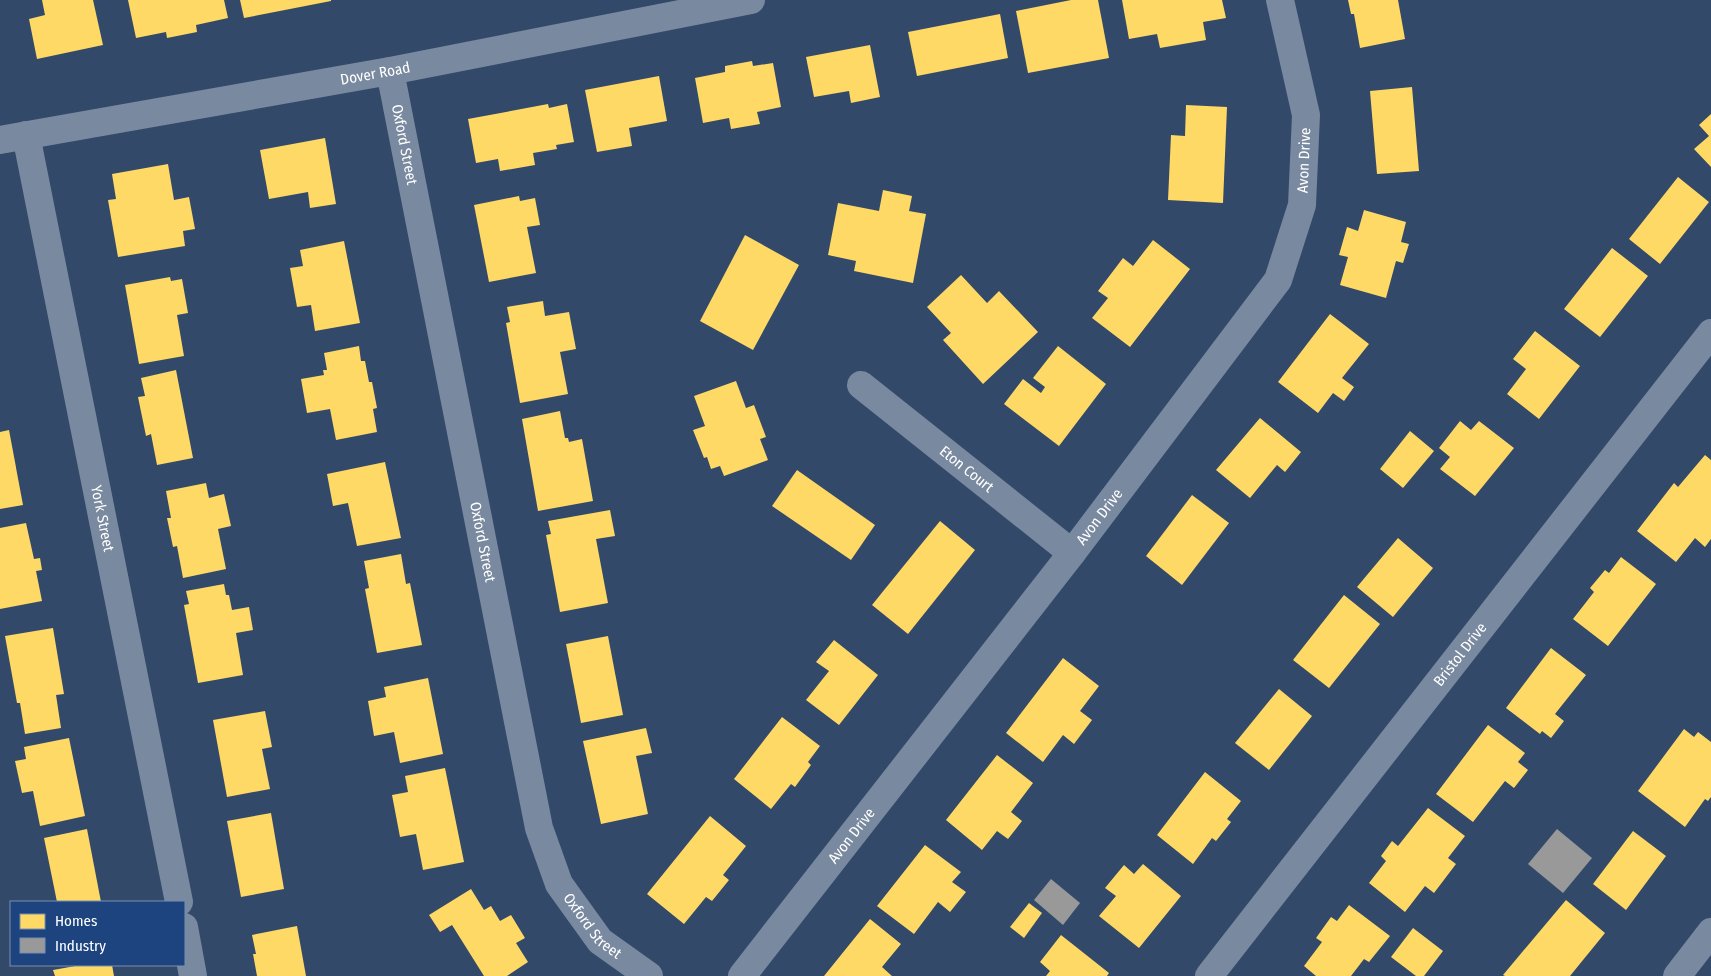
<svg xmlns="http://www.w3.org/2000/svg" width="1711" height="976" font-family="'Fira Sans Condensed',sans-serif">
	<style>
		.homes { fill: #ffd966 }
		.industry { fill: #999 }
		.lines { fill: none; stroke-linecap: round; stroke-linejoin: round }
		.minor { stroke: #79899f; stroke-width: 28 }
		.labels { text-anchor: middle; stroke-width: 5; stroke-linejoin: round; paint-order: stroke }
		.street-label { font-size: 15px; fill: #fff; stroke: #1d447f }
	</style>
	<rect width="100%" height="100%" fill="#334969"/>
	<!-- homes -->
	<g class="homes">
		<path d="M42,0H93L103,45L37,59L29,19L45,15Z"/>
		<path d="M128,0H224L228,18L196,25L197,32L167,38L166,32L136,38Z"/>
		<path d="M240,0H331V1L244,18Z"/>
		<path d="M1071,0H1098L1109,58L1028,73L1016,11Z"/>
		<path d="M1122,0H1222L1226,18L1203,22L1206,40L1160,48L1157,34L1129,39Z"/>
		<path d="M1348,0H1398L1405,39L1360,48L1354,14H1351Z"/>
		<path d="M1000,14L1008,58L917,76L908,32Z"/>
		<path d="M870,45L880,97L851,103L849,91L814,97L806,57Z"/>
		<path d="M752,61L753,66L773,63L781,107L757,112L760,124L731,129L729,118L703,123L695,78L725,72V66Z"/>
		<path d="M659,76L667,121L629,128L632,146L597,152L585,90Z"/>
		<path d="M1412,87L1419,171L1377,174L1370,91Z"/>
		<path d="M548,104L549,108L567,104L574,142L556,145L557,149L533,153L535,165L500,171L498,159L476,163L468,119Z"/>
		<path d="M1186,105L1227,107L1223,203L1168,200L1171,135L1185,136Z"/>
		<path d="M1711,114V167L1694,149L1709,136L1699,125Z"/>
		<path d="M325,138L336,204L310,208L308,192L269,199L260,150Z"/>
		<path d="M168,164L174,200L189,197L195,229L183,231L185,246L118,257L108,200L116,199L112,174Z"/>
		<path d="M1678,177L1709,202L1660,264L1629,239Z"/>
		<path d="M883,190L912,196L909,211L926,214L913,283L854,271L856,261L828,255L838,203L879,211Z"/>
		<path d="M519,196L520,201L535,198L540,225L527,227L536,273L489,282L474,205Z"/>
		<path d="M1364,210L1406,222L1401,242L1409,244L1403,263L1396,261L1386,298L1340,285L1348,257L1339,255L1347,227L1358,231Z"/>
		<path d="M745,235L799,265L753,350L700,321Z"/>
		<path d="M1153,240L1190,269L1130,347L1092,318L1108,298L1098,291L1123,258L1133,266Z"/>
		<path d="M344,241L360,323L315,331L311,305L297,307L290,268L303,266L300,250Z"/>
		<path d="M1612,248L1648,276L1600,337L1564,309Z"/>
		<path d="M961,275L987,303L999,291L1038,332L983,384L943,340L951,333L927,307Z"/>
		<path d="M170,277L171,281L182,279L188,313L177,315L184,356L139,364L125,285Z"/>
		<path d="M543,301L545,316L569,312L576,349L560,352L568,394L520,403L506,323L510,322L507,307Z"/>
		<path d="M1330,314L1369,344L1342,378L1354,387L1344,401L1333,393L1318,413L1278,382Z"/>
		<path d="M1535,331L1580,366L1539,419L1507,394L1526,369L1513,359Z"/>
		<path d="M359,346L361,361H365L369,382H372L377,408L373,409L377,432L336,440L330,409L307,413L301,379L324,375L323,370H327L324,353Z"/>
		<path d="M1058,346L1106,384L1059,446L1004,404L1023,379L1041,393L1045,387L1033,378Z"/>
		<path d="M176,370L193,458L157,465L151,434L146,436L138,397L145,396L141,378Z"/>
		<path d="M736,381L746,408L754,405L766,437L760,439L768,460L724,476L720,466L711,469L707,457L704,458L693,430L705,426L694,396Z"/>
		<path d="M560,411L565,438H568L569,442L582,439L593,501L538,511L522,419Z"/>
		<path d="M1260,418L1301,452L1285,472L1277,465L1250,498L1216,470Z"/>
		<path d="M1460,421L1471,430L1479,421L1514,448L1475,496L1440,469L1450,457L1439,448Z"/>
		<path d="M9,430L23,505L0,509V432Z"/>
		<path d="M1410,431L1434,451L1403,488L1380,469Z"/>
		<path d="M1705,455L1711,460V539L1705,547L1695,538L1676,562L1637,531L1674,483L1678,487Z"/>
		<path d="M385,462L401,538L357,546L348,503L333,506L327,474Z"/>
		<path d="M797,470L875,525L851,560L772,506Z"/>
		<path d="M206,483L209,498L224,494L231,526L218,529L226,569L183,578L177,546L173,547L167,518H171L166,491Z"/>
		<path d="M1192,495L1229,523L1182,585L1146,556Z"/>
		<path d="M610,510L615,536L596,539L608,603L560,612L546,535L551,534L548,521Z"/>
		<path d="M940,521L975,550L908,634L872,605Z"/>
		<path d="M26,523L34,559L40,558L42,570L36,571L42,601L0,609V528Z"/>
		<path d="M1398,538L1433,568L1393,617L1357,587Z"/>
		<path d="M401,554L406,584L410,583L422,645L377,653L365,589L369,588L364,561Z"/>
		<path d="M1621,557L1656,584L1608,646L1573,619L1594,592L1590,588L1605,570L1609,573Z"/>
		<path d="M224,584L226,595H229L232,610L249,607L253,630L236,633L243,675L198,683L184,605L189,604L186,591Z"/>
		<path d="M1344,595L1380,624L1329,688L1293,660Z"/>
		<path d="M53,628L64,694L56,695L61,728L25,734L20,703H17L5,636Z"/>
		<path d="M608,636L623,715L581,723L566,644Z"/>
		<path d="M834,640L878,675L839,725L806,700L829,671L816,662Z"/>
		<path d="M1551,648L1586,675L1555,714L1564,721L1551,738L1542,731L1540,734L1506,708Z"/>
		<path d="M1063,658L1099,686L1080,711L1092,720L1074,744L1063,735L1043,762L1006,733Z"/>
		<path d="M428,678L443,754L400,763L394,732L374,736L368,701L386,697L384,687Z"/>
		<path d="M1279,689L1312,716L1269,770L1235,743Z"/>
		<path d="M265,711L272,747L262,749L270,789L227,797L213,720Z"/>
		<path d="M782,717L820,746L808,762L811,765L795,787L791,784L771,809L734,779Z"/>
		<path d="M1488,725L1525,753L1518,762L1528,770L1514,788L1505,781L1473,822L1436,794Z"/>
		<path d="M646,728L652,753L636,756L648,814L601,824L583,741Z"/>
		<path d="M1684,729L1694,737L1698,732L1711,742V797L1708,801L1705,799L1685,827L1638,791Z"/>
		<path d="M69,738L85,816L40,826L33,791L22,793L15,761L26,759L24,747Z"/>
		<path d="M997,755L1033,783L1011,812L1022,821L1008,839L997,831L982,850L946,820Z"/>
		<path d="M445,768L464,862L423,870L416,834L400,837L392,795L408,792L405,776Z"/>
		<path d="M1205,772L1241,801L1227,819L1231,822L1216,841L1212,838L1193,864L1157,835Z"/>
		<path d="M1428,808L1465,836L1448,858L1456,864L1434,893L1425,886L1405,912L1369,883L1386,861L1381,856L1392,841L1398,846Z"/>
		<path d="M271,813L284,889L241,897L227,821Z"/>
		<path d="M710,816L746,846L723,875L729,880L712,901L706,897L684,924L647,894Z"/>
		<path d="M87,829L101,902H57L44,838Z"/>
		<path d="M1633,831L1666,856L1626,910L1593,884Z"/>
		<path d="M925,845L961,872L952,882L966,892L950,912L938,902L914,934L877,906Z"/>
		<path d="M1143,864L1181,896L1139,948L1099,916L1116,896L1105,888L1124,865L1134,874Z"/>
		<path d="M471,889L484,910L491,906L500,921L511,915L525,938L516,943L528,962L507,976H484L452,925L440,932L429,915Z"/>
		<path d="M1566,900L1605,933L1570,976H1505L1503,975Z"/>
		<path d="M1029,903L1042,913L1024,938L1010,927Z"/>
		<path d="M1349,905L1390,936L1369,962L1364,959L1351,976H1316L1304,966L1322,942L1316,938L1331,917L1337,921Z"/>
		<path d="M870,919L901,944L882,967L892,976H824Z"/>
		<path d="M297,926L306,976H257L253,954H256L252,935Z"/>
		<path d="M1413,928L1443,951L1424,976H1416L1391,957Z"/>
		<path d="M1061,935L1109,973L1107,976H1046L1050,971L1040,962Z"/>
		<path d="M81,965H112L114,976H55L53,970Z"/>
	</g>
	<!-- industry -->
	<g class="industry">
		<path d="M1557,829L1592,858L1563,893L1528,864Z"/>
		<path d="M1051,879L1080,903L1063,925L1034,900Z"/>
	</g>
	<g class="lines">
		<!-- minor -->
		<g class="minor">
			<path id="s1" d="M390,71L539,828L559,884L600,941L649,976"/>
			<path id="s2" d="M26,135L179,902"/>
			<path id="s3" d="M0,140L390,71L751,0"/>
			<path id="s4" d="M861,385L1072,553"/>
			<path d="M184,927L193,976"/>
			<path id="s5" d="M742,976L1072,553L1278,280L1302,205L1306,115L1280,0"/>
			<path id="s6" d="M1209,976L1711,333"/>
			<path d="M1677,976L1711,932"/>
		</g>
	</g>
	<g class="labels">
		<!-- street labels -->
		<g class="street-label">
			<text dy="5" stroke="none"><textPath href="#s3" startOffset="381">Dover Road</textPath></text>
			<text dy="5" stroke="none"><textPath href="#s1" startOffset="75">Oxford Street</textPath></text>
			<text dy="5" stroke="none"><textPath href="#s5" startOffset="1002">Avon Drive</textPath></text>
			<text dy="5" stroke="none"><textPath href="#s4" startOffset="135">Eton Court</textPath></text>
			<text dy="5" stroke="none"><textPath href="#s5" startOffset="582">Avon Drive</textPath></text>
			<text dy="5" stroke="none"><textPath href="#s2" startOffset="391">York Street</textPath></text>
			<text dy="5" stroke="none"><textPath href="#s1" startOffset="480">Oxford Street</textPath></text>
			<text dy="5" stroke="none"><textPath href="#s6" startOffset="408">Bristol Drive</textPath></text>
			<text dy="5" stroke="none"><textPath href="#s5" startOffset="178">Avon Drive</textPath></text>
			<text dy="5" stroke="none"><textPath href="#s1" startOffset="885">Oxford Street</textPath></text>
		</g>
	</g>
	<!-- legend -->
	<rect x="10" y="901" width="175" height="65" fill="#1d447f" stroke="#778fb2"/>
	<rect x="20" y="914" width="25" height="15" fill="#ffd966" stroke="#778fb2"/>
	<text x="55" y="926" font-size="15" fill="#ffffff">Homes</text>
	<rect x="20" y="938" width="25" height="15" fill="#999999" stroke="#778fb2"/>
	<text x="55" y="951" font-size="15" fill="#ffffff">Industry</text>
</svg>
